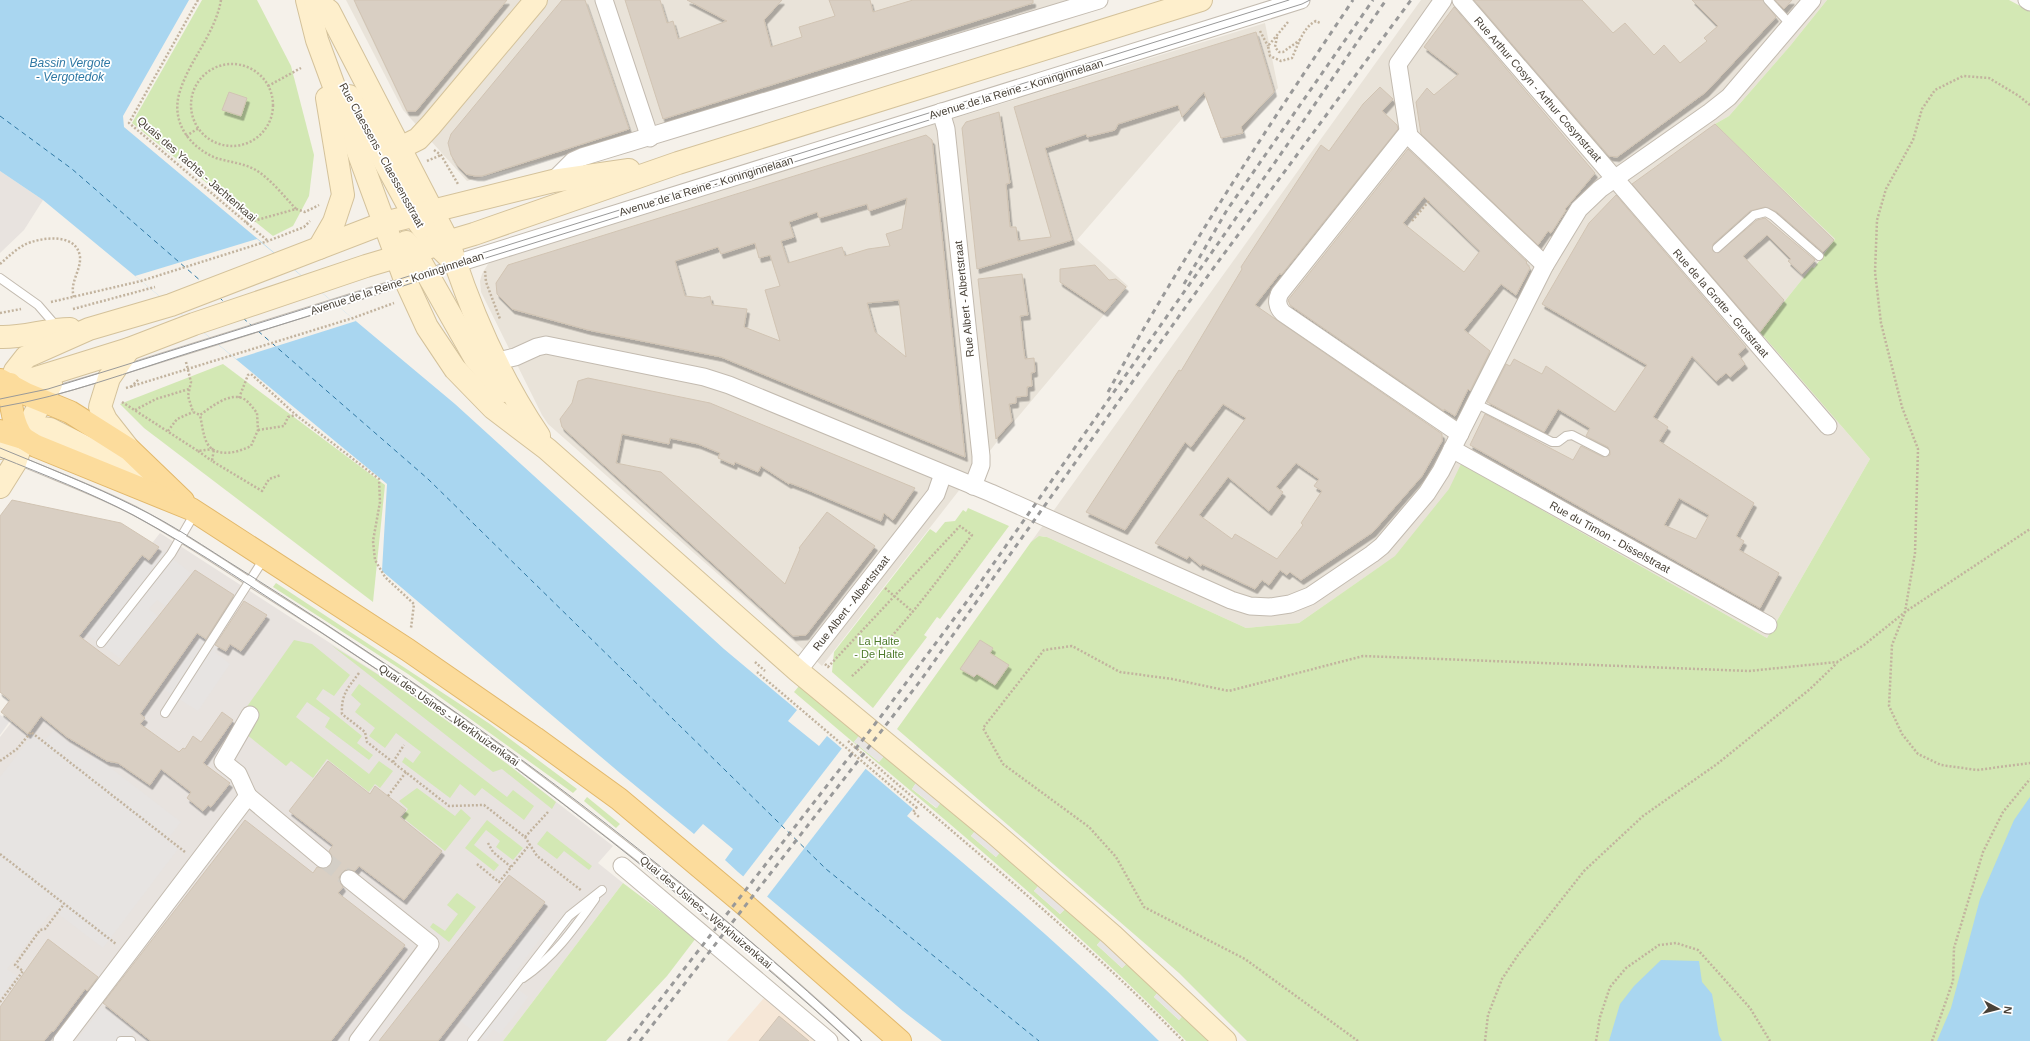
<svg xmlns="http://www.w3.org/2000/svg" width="2030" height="1041" font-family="Arial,sans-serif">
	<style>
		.residential { fill: #e9e3d9 }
		.commercial { fill: #f6e7d7 }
		.industrial { fill: #e8e3df }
		.green { fill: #d3e8b4 }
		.parking { fill: #e7e4e2 }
		.water { fill: #a9d6f0 }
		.pier { fill: #f5f1ea }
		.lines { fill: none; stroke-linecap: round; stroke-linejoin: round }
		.ferry { stroke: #2f78a4; stroke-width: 1; stroke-dasharray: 5 4; stroke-linecap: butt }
		.building { fill: #d9cfc3; stroke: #d1c4b3; fill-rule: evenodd; filter: url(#shadow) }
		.street-tunnel { stroke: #d3cec6; stroke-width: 17; stroke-dasharray: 17 8; stroke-linecap: butt }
		.lane-casing { stroke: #c3bbb0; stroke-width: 10 }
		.street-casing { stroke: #c3bbb0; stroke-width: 19 }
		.secondary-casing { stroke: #d4c29b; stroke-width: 24 }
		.primary-casing { stroke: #e2b86b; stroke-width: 24 }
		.path { stroke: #c2b39e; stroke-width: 2.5; stroke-dasharray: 2 2; stroke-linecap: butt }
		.lane { stroke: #fff; stroke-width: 8 }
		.street { stroke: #fff; stroke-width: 17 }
		.secondary { stroke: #feefcc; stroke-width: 22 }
		.primary { stroke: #fcdc9c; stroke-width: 22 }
		.tram { stroke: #999; stroke-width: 1 }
		.rail { stroke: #999; stroke-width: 3; stroke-dasharray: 5 5; stroke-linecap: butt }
		.labels { text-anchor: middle; stroke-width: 3.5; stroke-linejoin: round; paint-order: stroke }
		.street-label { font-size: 11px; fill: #494238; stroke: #fff }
		.park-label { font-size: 11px; fill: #4e7b2c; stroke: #fff }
		.water-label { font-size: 12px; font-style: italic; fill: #2f78a4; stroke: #fff }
	</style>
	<defs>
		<filter id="shadow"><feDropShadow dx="2.5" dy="4.5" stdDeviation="0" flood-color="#0004"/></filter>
	</defs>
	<rect width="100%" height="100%" fill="#f5f1ea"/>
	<!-- residential -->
	<g class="residential">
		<path d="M346,0H1074L638,135L467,181L403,110Z"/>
		<path d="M1421,0H1827L1790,46L1729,116L1715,124L1835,239L1813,268L1812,267L1760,332L1870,459L1767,638L1542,510L1381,566L1299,623L1246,628L1047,537L1042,536L1031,542Z"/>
		<path d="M1265,23L1278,88L1259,109L1243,133L1221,139L1206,97L1199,99L1077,240L1128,286L996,443L822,666L548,424L542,415L481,292L480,281L482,274L488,264L495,259Z"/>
	</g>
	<!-- commercial -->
	<path class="commercial" d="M770,991L824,1041H727Z"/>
	<!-- industrial -->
	<g class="industrial">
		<path d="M0,171L43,200L24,230L0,253Z"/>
		<path d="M160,533L415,698L506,763L613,846L598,863L623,883L503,1041H0V737Z"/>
	</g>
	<!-- green -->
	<g class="green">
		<path d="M202,0H257L291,66L314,155L309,196L293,226L273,236L132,123Z"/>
		<path d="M1827,0H2009L2030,11V1041H1247L1179,973L897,729L1031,542L1039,536L1047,537L1246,628L1299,623L1395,556L1449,489L1461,464L1767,638L1870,459L1760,332L1812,267L1814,268L1835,239L1715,124L1729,116L1790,46Z"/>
		<path d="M223,364L385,485L373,602L144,428L120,404Z"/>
		<path d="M968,508L1009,526L940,619L937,617L924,635L927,637L873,708L832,672L834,652L930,529L936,533L945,522L955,521L963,510L966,512Z"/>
		<path d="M276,583L490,724L577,789L573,793L408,674L273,587Z"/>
		<path d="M294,640L312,644L350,675L334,696L323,689L316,699L362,736L357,743L373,755L369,760L325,727L330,718L307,702L296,717L369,774L379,761L393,771L380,788L375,784L369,792L327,759L313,778L291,761L286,766L246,734V708Z"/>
		<path d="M331,645L415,698L506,763L556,802L552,809L502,769L493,772Z"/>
		<path d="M359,684L507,797L513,790L534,806L524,820L482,788L475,796L460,784L450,798L402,762L405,757L413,763L421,752L396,733L385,748L369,736L375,728L355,712L361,704L351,695Z"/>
		<path d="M799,686L859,736L854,742L879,762L884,756L916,783L912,789L936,808L941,802L976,830L971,836L996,857L1001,851L1039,885L1034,891L1060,914L1066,908L1102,939L1097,945L1122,968L1128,962L1159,991L1154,997L1179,1020L1184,1014L1211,1041H1186C1064,915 927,806 794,692Z"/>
		<path d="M417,788L455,816L461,809L471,818L445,851L402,817L408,809L399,801Z"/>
		<path d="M587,797L620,824L616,828L584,801Z"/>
		<path d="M487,820L523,848L513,860L496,847L500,841L486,830L474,845L499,865L494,871L465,848Z"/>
		<path d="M547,831L592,866L589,870L564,851L557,859L537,844Z"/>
		<path d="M623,883L696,938L667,976L606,1041H503Z"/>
		<path d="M457,893L476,907L449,942L430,927L433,923L445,931L458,914L447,905Z"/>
	</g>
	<!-- parking -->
	<g class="parking">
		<path d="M163,551L191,573L166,606L157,600L149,609L158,616L122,660L84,632L142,558L152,565Z"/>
		<path d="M223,601L242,612L215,652L230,664L198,711L165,690Z"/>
		<path d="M0,715L10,721L0,735Z"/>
		<path d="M53,731L91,759L94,755L181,822L167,840L178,849L103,948L53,910L7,969L17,976L0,999V777L33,734L43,742Z"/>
		<path d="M859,736L884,756L879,762L854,742Z"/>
		<path d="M916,783L941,802L937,808L912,789Z"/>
		<path d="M976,830L1001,851L996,857L971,836Z"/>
		<path d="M1039,885L1066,908L1060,914L1034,891Z"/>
		<path d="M533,922L545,932L508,982L528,997L500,1034L493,1029L485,1040L459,1020Z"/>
		<path d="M1102,939L1128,962L1122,968L1097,945Z"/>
		<path d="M1159,991L1184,1014L1179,1020L1154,997Z"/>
		<path d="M102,1007L134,1031L127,1041H76Z"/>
	</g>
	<!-- water -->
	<g class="water">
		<path d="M0,0H189L123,116L124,127L455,404L724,649L797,710L788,721L819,746L827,736L913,809L907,816C994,888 1079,962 1159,1041H942L903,1011L738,872L725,860L733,849L703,824L694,834L620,773L382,571L387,484L43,200L0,171Z"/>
		<path d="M2030,797V1041H1937L1951,1008L1980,899L2014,820Z"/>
		<path d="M1661,960L1699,961L1702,982L1712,994L1719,1035L1722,1041H1609L1620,1004L1634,986Z"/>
	</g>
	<!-- pier -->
	<g class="pier">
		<path d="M257,239L356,321L236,359L135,276Z"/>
		<path d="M843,747L867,767L766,898L742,878Z"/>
	</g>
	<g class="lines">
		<!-- ferry -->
		<g class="ferry">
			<path d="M0,116L72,169L202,282"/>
			<path d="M219,297L224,302"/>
			<path d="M243,318L251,325"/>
			<path d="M258,331L428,479L826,869L1039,1041"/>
		</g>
	</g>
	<!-- building -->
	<g class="building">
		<path d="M354,0H507L416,111H407Z"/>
		<path d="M562,0H585L629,129L482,176H475L466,174L457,165L451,155L448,143L451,134Z"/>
		<path d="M625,0H660L667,23L673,21L678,39L727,21L687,0H782L764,20L771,47L802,37L799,27L835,16L829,0H870L873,12L913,0H1033V3L663,119Z"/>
		<path d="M1474,0H1582L1613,33L1625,23L1654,55L1664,45L1680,63L1707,41L1704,38L1718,26L1692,0H1763L1776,17L1706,92L1617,157L1609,156Z"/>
		<path d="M1775,0H1792L1784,9Z"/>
		<path d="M1454,7L1595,173L1565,209L1566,210L1551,233L1548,231L1538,245L1421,134L1416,102L1427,88L1434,95L1459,74L1424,47Z"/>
		<path d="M1256,32L1274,92L1241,127L1243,133L1221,138L1204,92L1182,117L1178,105L1118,124L1115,130L1087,137L1086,134L1045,148L1072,240L977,269L962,128L966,122L999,112L1010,183L1006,184L1010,227H1016L1018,241L1051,237L1014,107Z"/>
		<path d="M1380,87L1393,99L1382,111L1397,125L1398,129L1281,275L1280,273L1255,305L1442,434V441L1422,476L1373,532L1301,580L1290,572L1287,575L1280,570L1269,585L1262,580L1255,589L1202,564L1201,566L1189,556L1187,559L1155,543L1246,418L1223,404L1191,447L1185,442L1125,530L1086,512L1179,370L1181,371L1242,269L1241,267L1321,145L1329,151L1363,104ZM1296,463L1319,479L1314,486L1322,491L1301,523L1303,525L1277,559L1235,534L1232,539L1199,515L1228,477L1269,511L1283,492L1276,487Z"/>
		<path d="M229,92L247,98L241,116L222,110Z"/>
		<path d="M1715,124L1834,240L1823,252L1777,212L1765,207L1750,211L1713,244V251L1718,253L1757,220L1765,218L1815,260L1802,274L1788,261L1791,259L1767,235L1743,256L1784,300L1760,332L1632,184Z"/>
		<path d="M926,135L932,140L965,457L721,357L588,330L512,309L497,294L496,283L508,265ZM907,198L902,229L886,234L890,246L868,249L845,256L842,247L788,263L781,241L794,237L789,222L817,212L819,218L867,204L869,211ZM755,243L759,258L770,255L780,286L765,290L780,341L744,327L747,309L712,305L710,296L703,298L685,296L675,261L718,247L721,254ZM899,300L906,357L875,332L867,303Z"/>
		<path d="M1408,149L1527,262L1526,263L1530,268L1516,295L1501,284L1464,330L1490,351L1470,391L1468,389L1455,416L1444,409V411L1290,305L1288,300ZM1424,197L1480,251L1464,272L1403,223Z"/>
		<path d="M1616,195L1746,347L1738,354L1745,364L1730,377L1726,373L1716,381L1692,356L1653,417L1668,427L1659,441L1754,503L1736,536L1744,541L1739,550L1779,573L1760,608L1470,445L1485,414L1573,460L1581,446L1603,457L1610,455V451L1608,447L1586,436L1590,428L1558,409L1544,432L1487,402L1506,364L1510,366L1514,359L1542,374L1546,366L1615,412L1647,365L1542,304L1589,223ZM1679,498L1709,515L1696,539L1664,525Z"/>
		<path d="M1095,265L1109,280L1116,279L1126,287L1105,312L1060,282V269Z"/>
		<path d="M1022,274L1028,315L1020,316L1023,345L1025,359L1034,358L1035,372L1031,373L1032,386L1027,387V396L1016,397V403L1009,404L1012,421L996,439L978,279Z"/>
		<path d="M588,378L710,403L915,488L893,520L884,513L881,521L808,490L790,483L789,484L761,466L758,472L735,462L734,465L718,458L720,453L698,444L670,438L669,444L622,434L616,463L661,472L785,584L800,549L799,548L827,512L875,546L806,635L793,636L562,427L560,419L572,403L578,381Z"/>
		<path d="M12,500L121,523L159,547L149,560L142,555L79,636L119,666L195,570L234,595L206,639L197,633L140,714L145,718L140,724L179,752L183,748L185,749L193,736L201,742L222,712L233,720L203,763L230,783L211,807L208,805L203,811L187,798L191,792L161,769L150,785L118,763L107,761L67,737L41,716L28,734L1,712L10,700L0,692V516Z"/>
		<path d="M244,601L267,615L241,651L230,644L226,651L215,645Z"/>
		<path d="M980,640L993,648L990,653L1009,665L995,685L977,674L974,677L960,669Z"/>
		<path d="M328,761L370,794L375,786L406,810L400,817L442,851L404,900L359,866L355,871L345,870L339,877L340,882L343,887L338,893L405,945L331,1041H151L103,1003L245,820L313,873L317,867L326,868L330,866L332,856L329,851L333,845L289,811Z"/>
		<path d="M509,875L545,902L438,1041H379Z"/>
		<path d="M48,939L98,977L87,991L85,989L53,1032L52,1031L44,1041H0V1007Z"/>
		<path d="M779,1016L809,1041H759Z"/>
	</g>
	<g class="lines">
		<!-- street-tunnel -->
		<path class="street-tunnel" d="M323,859L349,879"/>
		<!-- lane casing -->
		<g class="lane-casing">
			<g id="lane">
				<path d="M1768,0L1791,25"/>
				<path d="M1717,248L1754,215L1766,212L1773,216L1819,256"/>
				<path d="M428,273L455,264"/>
				<path d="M0,278L38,305L57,327"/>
				<path d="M119,371L405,281"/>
				<path d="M50,392L108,375"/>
				<path d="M1475,403L1552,442H1558L1566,436L1572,435L1605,452"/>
				<path d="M18,460C57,477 97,491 135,511C178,534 218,561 258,587C369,656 476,730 579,810C674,883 769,959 856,1041"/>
				<path d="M101,643L171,554L195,513"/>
				<path d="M165,713L265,557"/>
				<path d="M523,978C554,957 573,930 595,899"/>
				<path d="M121,1041H131"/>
				<path d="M472,1041L569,916L602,890"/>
			</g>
		</g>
		<!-- street casing -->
		<g class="street-casing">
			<g id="street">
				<path d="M604,0L650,138"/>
				<path d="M1443,0L1398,64L1409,136L1545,265"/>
				<path d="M1461,0L1828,426"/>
				<path d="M2027,0L2030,2"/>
				<path d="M941,112L946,129L981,456V465L973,486"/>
				<path d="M1408,132L1280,293C1276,300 1277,307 1283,313L1460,434"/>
				<path d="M553,181L573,161L582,157L1099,0"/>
				<path d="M455,264L1301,0"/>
				<path d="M484,364L515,357L537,347L546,345L704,377L729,385L991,493L1231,600L1250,606L1270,607L1290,604L1310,596L1372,554L1382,546L1427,493L1441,471L1545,265L1579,209L1600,189L1710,112L1729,97L1812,0"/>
				<path d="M1452,449L1768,625"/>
				<path d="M798,671L936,494L943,474"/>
				<path d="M248,796L238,774L223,762L250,715"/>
				<path d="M622,866L829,1041"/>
				<path d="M349,879L430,944L358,1041"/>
				<path d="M62,1041L248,796L323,859"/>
			</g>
		</g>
		<!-- secondary casing -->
		<g class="secondary-casing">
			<g id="secondary">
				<path d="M307,0L317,40L404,277L427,327L455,369L493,408L547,449L798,671L993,832L1112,935L1225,1041"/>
				<path d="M315,0L329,11L449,243C470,310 500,378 539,436"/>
				<path d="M349,96L414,216L430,238L447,255"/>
				<path d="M400,148L418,139L431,125L536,0"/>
				<path d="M406,242L415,252L475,358L504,391"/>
				<path d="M319,248L334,222L343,195L327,98"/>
				<path d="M0,337C24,338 46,329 70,329"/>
				<path d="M10,384L20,383L129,349L194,324L366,266L474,234L678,163L1201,0"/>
				<path d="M10,384L15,371L26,357L89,329L171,305L384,223L553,181L629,170"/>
				<path d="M26,430L40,428L50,429L152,481L165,484"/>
				<path d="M0,448L23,438"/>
				<path d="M128,448L106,420L100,407L109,378L129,349"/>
				<path d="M0,487L15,463L26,430L51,384"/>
			</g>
		</g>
		<!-- primary casing -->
		<g class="primary-casing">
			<g id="primary">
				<path d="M0,380L26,394L70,412L130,450L183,501"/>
				<path d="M10,384C10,401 12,424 23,438"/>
				<path d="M0,431L23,438L36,446L191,509L408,650L535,738L619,799L744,904L900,1041"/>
			</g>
		</g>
		<!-- path -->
		<g class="path">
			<path d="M198,0L129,123L268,241"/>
			<path d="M221,0C215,34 190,59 180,91C170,121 189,147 216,158C229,162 242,163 254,169C270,178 283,195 296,209"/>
			<path d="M1288,22L1268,46L1270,56L1281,61L1292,58C1298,45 1303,27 1316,21L1320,23"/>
			<path d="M1260,31L1268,46"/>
			<path d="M1277,37L1275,47L1279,52H1283L1300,40"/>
			<circle cx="232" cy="105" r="41"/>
			<path d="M268,86L301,68"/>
			<path d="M2030,105L2019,96L1989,78L1963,76L1935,90L1922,109L1913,140L1886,189L1877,220L1875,272L1881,323L1902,407L1918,449L1915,553L1905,612L1892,645L1889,706L1902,734L1918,754L1941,765L1977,770L2030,763"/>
			<path d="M186,136L199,128"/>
			<path d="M434,150L441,155L458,184"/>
			<path d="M427,161L441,155"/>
			<path d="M1412,221L1429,201"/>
			<path d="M246,223L296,209L305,212L319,205"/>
			<path d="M0,264C8,257 15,250 24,245C40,237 77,232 80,257C81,271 69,283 74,297"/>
			<path d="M485,271L486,282L500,319"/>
			<path d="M51,302L141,281L268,241L304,227L310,221"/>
			<path d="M73,309L155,287"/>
			<path d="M0,313L21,309"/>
			<path d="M186,362L191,382L188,396L193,412L200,415C210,408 230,391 244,399C249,402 253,408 257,413L258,430L251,446C239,452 216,459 207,443C203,435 202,424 200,415"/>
			<path d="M131,387L139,379"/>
			<path d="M126,388L353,318L394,303"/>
			<path d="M239,398L248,375L251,374L296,415"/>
			<path d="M122,402L198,451L214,449L212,461L262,491L269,479L281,475"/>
			<path d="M135,410L156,399L189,389"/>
			<path d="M258,430L284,426L288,417L296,415L379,479L380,502L373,541L375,560L385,577L414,604L411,628"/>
			<path d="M168,431L177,419L193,412"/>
			<path d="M198,451L212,461"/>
			<path d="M885,588L913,612"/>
			<path d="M755,662L765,671"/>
			<path d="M825,664L828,667L960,526L972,535C934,585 898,635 851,677"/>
			<path d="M757,672L917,808"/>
			<path d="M359,673C348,688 341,694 342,714L365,732L367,742L449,806L484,805L525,837L537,856L582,891"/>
			<path d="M848,741C960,840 1078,933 1183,1041"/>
			<path d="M0,761L17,749L31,732L185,852"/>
			<path d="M393,762L404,745"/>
			<path d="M388,796L406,772"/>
			<path d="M917,807L913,812L919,817"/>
			<path d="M525,837L548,812"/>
			<path d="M488,843L493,852L511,867"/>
			<path d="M0,854L116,944"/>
			<path d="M477,864L499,882L530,844"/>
			<path d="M0,1002L23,971L15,965L40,930L45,929L64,904"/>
			<path d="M1358,1041L1245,959L1144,907L1116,857L1089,827L1003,764L983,728L1044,650L1072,646L1120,672L1172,679L1229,691L1363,656L1749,671L1837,662L1864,645L1905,612L2030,529"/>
			<path d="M1485,1041L1488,1015L1502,979L1518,955L1584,871L1643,816L1717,764L1810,689L1837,663"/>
			<path d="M1596,1041L1600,1017L1610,987L1626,968L1659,945L1676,943L1698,950L1750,1008L1770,1041"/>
			<path d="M1932,1041L1953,981L1954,948L1983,852L2003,812L2030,779"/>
		</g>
		<!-- lane -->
		<use href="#lane" class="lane"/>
		<!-- street -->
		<use href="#street" class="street"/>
		<!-- secondary -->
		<use href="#secondary" class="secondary"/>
		<!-- primary -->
		<use href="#primary" class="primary"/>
		<!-- tram -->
		<g class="tram">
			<path d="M0,399L48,389L116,368L1289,0"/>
			<path d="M0,407C66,396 131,371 195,351C293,321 392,291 489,257L1302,4L1310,0"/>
			<path d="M0,448C46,467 92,485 136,507C172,524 206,548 240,569C294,603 347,638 399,673C562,784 718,907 862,1041"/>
			<path d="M0,457C45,475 91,493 133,515C200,551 264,595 328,637C457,721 580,814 699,912C750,954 801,996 849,1041"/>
		</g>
		<!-- rail -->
		<g class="rail">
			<path d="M1184,284L1227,210L1373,0"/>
			<path d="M1108,392C1182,257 1267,128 1353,0"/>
			<path d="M628,1041L882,715L968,600L1285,148L1386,0"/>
			<path d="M640,1041L921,680L1204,281L1411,0"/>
		</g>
	</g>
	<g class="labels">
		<!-- street labels -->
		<g class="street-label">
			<text transform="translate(1016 89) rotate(-17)" y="4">Avenue de la Reine - Koninginnelaan</text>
			<text transform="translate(1538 89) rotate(49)" y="4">Rue Arthur Cosyn - Arthur Cosynstraat</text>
			<text transform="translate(382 155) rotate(61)" y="4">Rue Claessens - Claessensstraat</text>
			<text transform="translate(197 169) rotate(41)" y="4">Quais des Yachts - Jachtenkaai</text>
			<text transform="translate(706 186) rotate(-17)" y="4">Avenue de la Reine - Koninginnelaan</text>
			<text transform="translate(397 283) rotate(-18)" y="4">Avenue de la Reine - Koninginnelaan</text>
			<text transform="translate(964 299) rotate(-96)" y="4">Rue Albert - Albertstraat</text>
			<text transform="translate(1721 303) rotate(49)" y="4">Rue de la Grotte - Grotstraat</text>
			<text transform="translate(1610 537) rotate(29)" y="4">Rue du Timon - Disselstraat</text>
			<text transform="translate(851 603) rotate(-52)" y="4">Rue Albert - Albertstraat</text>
			<text transform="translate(449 715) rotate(35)" y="4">Quai des Usines - Werkhuizenkaai</text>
			<text transform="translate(706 912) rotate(40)" y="4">Quai des Usines - Werkhuizenkaai</text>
		</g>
		<!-- park labels -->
		<g class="park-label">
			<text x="879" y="645">La Halte<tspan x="879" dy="13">- De Halte</tspan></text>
		</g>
		<!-- water labels -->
		<g class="water-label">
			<text x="70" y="67">Bassin Vergote<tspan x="70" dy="14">- Vergotedok</tspan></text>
		</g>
	</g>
	<!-- north arrow -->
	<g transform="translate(1998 1009) rotate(97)" stroke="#ffffff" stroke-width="3" paint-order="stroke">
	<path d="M0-3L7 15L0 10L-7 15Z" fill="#494238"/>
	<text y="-6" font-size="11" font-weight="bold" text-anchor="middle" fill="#494238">N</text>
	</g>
</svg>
